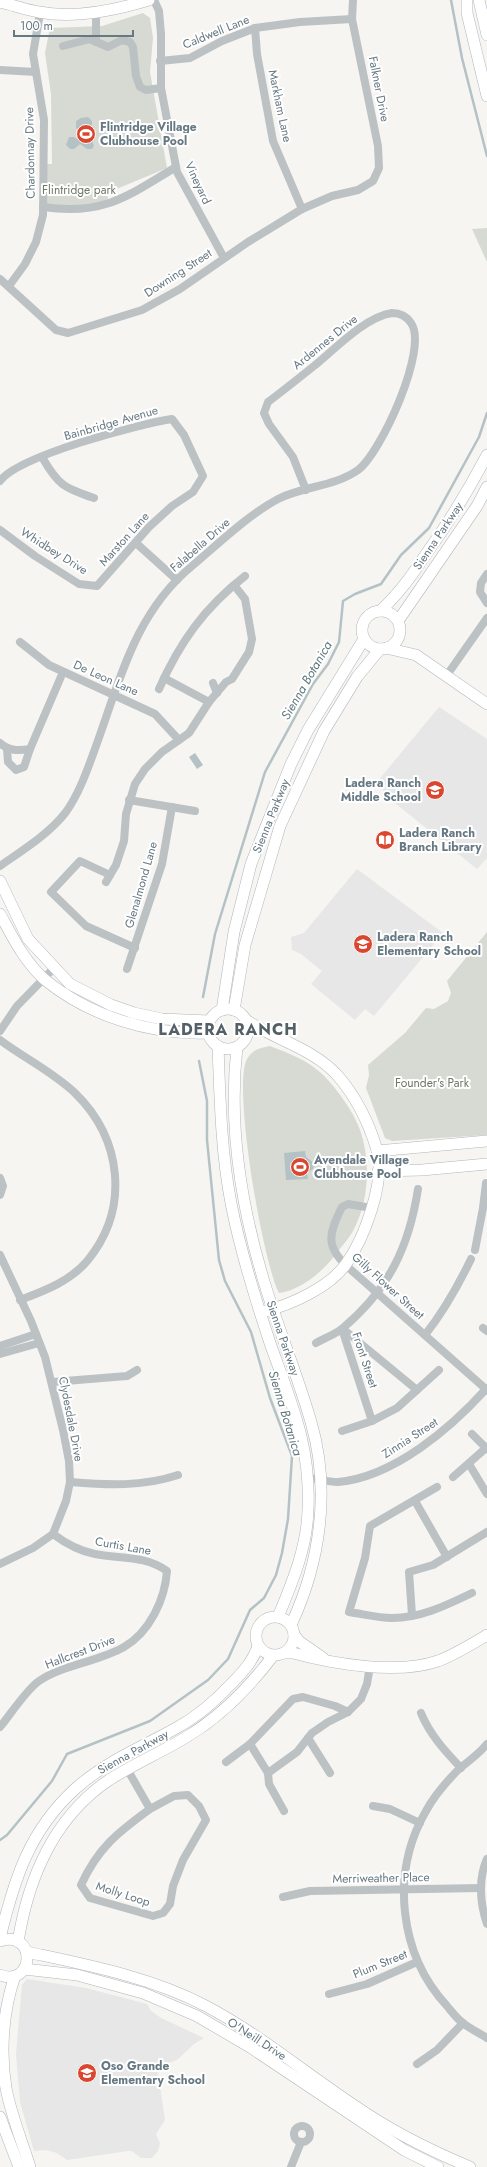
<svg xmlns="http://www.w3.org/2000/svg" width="487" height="2167" font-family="Jost,sans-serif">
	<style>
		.built { fill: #e6e7e6 }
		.green { fill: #d6dad2 }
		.water { fill: #b4c2c5 }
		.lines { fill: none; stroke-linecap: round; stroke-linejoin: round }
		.stream { stroke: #b4c2c5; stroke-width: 2.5 }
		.secondary-casing { stroke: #b1b7bb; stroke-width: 12 }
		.street { stroke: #bcc1c4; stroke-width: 8 }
		.secondary { stroke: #fff; stroke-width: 11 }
		.labels { text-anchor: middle; stroke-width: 4; stroke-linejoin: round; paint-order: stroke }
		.street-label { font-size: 12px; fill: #667882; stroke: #fff }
		.poi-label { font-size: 12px; font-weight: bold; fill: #667882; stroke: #fff; text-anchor: start }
		.park-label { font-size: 12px; fill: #6b7965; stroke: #fff }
		.water-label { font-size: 13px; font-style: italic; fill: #627a7f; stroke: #fff }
		.district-label { font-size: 16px; font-weight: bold; letter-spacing: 1px; fill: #546067; stroke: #fff }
	</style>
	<rect width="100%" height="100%" fill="#f6f5f2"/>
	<!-- built -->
	<g class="built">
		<path d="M439,707L487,739V858L477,869L390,799L377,782Z"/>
		<path d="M357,869L443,933L374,1016L365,1009L355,1020L311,984L322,971L301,954L292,950L291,937L304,933Z"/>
		<path d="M27,1979L86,1988L147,2004L151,2011L161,2018L204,2038L194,2044L177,2060L157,2067L165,2120L156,2134L160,2143L158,2151L152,2158H141L132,2151H128L67,2160L57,2153L46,2150L34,2151L20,2102L16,2054L22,1985Z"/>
	</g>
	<!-- green -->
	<g class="green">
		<path d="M143,13L150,18L153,38L150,72L167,168L107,193L109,205L43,207L44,164H52L51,94L45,53L50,28L102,26Z"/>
		<path d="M487,228V262L472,229Z"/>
		<path d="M487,932V1135L392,1141L385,1138L366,1088L369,1075L368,1065L405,1033L426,1008L434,1009L448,1001L451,993L447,981Z"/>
		<path d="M270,1046C288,1053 307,1060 321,1073C335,1086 354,1112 360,1130C371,1161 369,1202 353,1231C349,1238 342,1246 337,1253C323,1271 302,1290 279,1293C263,1263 232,1086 247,1059C253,1049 260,1048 270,1046Z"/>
	</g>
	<!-- water -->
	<g class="water">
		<path d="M88,117L92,121L91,138L94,146L92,149H87L80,144L74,149H70L66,145L69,137H74L77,139L81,136V132L76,128V121L81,118Z"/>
		<path d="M195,753L203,765L197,769L189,757Z"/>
		<path d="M305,1151L306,1157L314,1163L313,1169L307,1173L308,1179L286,1180L284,1153Z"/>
	</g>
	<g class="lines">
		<!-- stream -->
		<g class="stream">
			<path d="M451,0L462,58L487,156"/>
			<path d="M203,997L215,934L265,772L313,684L328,664L339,642L343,601L355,594L381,584L401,555L429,528L479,437L487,413"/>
			<path d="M0,1840L7,1835L52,1781L67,1754L150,1721L208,1680L228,1659L250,1610L264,1598L276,1575L282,1553L288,1519L292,1456L270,1398L251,1332L225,1281L219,1260L207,1140V1101L199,1061"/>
		</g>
		<!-- secondary casing -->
		<g class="secondary-casing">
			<g id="secondary">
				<path d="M467,0V13L487,96"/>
				<path d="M479,0L487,35"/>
				<path d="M0,2C13,5 26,10 39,12C74,19 116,10 149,0"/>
				<path d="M380,611C398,595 411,577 424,557C448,524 468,491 487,455"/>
				<circle cx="381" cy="630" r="19"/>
				<path d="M398,621L477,506L487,487"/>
				<path d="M386,648L416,655L487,704"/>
				<path d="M0,881L28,939L70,984L111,1005L134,1013L162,1019L209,1021"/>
				<path d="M0,914C12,936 24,961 44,979C89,1016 150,1035 208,1033"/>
				<circle cx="228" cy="1029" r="20"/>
				<path d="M222,1010L234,932L251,864L291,764L308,730L364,639"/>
				<path d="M234,1010L245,945L280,826L324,731L357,677L380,649"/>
				<path d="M246,1020C275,1040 313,1048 338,1076C356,1097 369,1123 377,1150C386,1181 364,1239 346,1264C330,1287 292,1304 266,1311"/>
				<path d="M218,1046C220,1098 221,1152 231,1203C240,1250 255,1298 270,1343C291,1403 311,1445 308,1510C307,1548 292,1583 278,1617"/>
				<path d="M237,1047C228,1127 242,1211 266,1288C280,1333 298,1377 311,1422C331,1490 320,1563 291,1625"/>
				<path d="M377,1151L487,1141"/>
				<path d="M378,1171L422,1170L487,1164"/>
				<circle cx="275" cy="1636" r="19"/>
				<path d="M294,1635L300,1642L323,1658"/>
				<path d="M284,1653H293C334,1664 397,1675 438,1661C454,1655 472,1644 487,1635"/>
				<path d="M0,1938C14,1880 29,1831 75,1789C106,1761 143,1747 178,1727C198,1716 217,1699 232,1683C243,1672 253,1661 258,1646"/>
				<path d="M0,1941C37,1929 35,1988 0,1975"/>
				<path d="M18,1942C28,1879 54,1817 109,1780C134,1764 162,1752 188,1736C221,1716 250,1686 273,1656"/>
				<path d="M27,1952C87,1965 151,1977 206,2006C259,2034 305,2073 355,2106C391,2131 429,2150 470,2167"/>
				<path d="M24,1969L77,1975L143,1993L197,2016L250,2047L404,2150L438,2167"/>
				<path d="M15,1976C3,2010 0,2052 6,2088C11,2115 22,2141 30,2167"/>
				<path d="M0,2117L19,2167"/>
			</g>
		</g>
		<!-- street -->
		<g class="street">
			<path d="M154,0L159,11L161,34V88L177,172L224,258"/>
			<path d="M96,12V42"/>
			<path d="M255,28L257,54L273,141L302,209"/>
			<path d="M63,46L90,39L108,47L122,40L130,42L133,47L136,76L140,87L146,90L161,88"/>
			<path d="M160,61L190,58L222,41L255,28L300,22L352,19"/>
			<path d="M0,70L36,72"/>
			<path d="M43,207C103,216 128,196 176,167"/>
			<path d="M0,279L56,330L68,333L142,310L180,289L248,242L302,209L332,196L358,190L373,181L379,168L378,146L352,19L353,0"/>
			<path d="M9,286L25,264L36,242L43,215L44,120L33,54L40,13"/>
			<path d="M42,457C58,485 64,488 94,498"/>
			<path d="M0,481C18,456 139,424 172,419L184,435L203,476L193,492L172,506L149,527L97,586L79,584L35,556L0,530"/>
			<path d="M136,543L177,580"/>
			<path d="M487,574L481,583L480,592L487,603"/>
			<path d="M20,642L49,665L155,714L179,740"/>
			<path d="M447,675L487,618"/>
			<path d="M164,678L209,702"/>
			<path d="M213,683L217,693"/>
			<path d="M159,689C180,642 204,608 245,576"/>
			<path d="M0,743C9,751 18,751 30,749L63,672"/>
			<path d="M7,749L8,762L16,770L24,767L30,749"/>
			<path d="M129,800L195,811"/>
			<path d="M0,866C23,850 49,834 66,812C80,792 88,768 96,746C120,680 135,613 192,566C218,544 248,515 278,499C303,486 334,487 358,470C381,453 429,348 411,323C407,317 400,313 392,313C365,317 335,349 314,366C299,378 284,390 268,402L264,413L269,424L293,457L306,490"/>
			<path d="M110,875L80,861L51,892L86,926L135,948"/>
			<path d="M106,882L116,865L124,841L126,814L135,784L145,769L162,752L189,733L209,702L226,682L232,679L249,652L252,639L245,599L234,585"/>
			<path d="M127,969L162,864L172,807"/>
			<path d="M0,1031L17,1006L54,968"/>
			<path d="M0,1040C24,1058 53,1072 75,1093C122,1139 130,1208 88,1260C71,1281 44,1291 20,1300"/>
			<path d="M0,1178L3,1186L0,1195"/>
			<path d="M372,1208L348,1204L342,1207C328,1235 325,1247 350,1269L487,1390"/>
			<path d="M475,1250L483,1208L486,1183"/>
			<path d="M0,1255L31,1321L45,1357L63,1430L69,1461L70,1482L66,1501L53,1534L33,1548L0,1564"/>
			<path d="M483,1328L487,1331"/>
			<path d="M342,1329L372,1421"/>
			<path d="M343,1329L417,1390"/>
			<path d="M425,1335C444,1311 458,1286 471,1259"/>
			<path d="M316,1343C325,1338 336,1334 343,1328C389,1289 409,1247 418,1189"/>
			<path d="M0,1346L36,1334"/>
			<path d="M0,1354L39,1343"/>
			<path d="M53,1382L127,1376L137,1370"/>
			<path d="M342,1431L372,1421L397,1408L439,1370"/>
			<path d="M472,1434L487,1449"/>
			<path d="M469,1464L487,1494"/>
			<path d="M453,1477L486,1448"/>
			<path d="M308,1478C317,1479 328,1482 338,1482C394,1477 451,1428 487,1388"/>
			<path d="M70,1482C107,1485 142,1487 178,1475"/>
			<path d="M437,1487L370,1526L365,1558L349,1612C363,1614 378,1618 392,1618C421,1618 447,1605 472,1593"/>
			<path d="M415,1501L447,1557"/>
			<path d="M412,1615L409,1572L433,1565L487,1532"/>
			<path d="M421,1713C430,1735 445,1751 461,1768"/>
			<path d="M0,1727C10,1715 27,1689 39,1681C65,1664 98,1662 124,1647C150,1632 165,1599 167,1571C145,1555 120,1559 95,1554C79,1551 65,1543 53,1534"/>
			<path d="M308,1738L330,1773"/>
			<path d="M250,1744L268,1773L269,1784L284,1811"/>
			<path d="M487,1744C479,1754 470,1760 460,1768C448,1780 434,1796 426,1811C390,1873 399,1954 447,2006C452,2012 457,2019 464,2024C471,2029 479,2033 487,2038"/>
			<path d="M226,1762L250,1744L293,1699L303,1697L335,1706L348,1712"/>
			<path d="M130,1767V1774L150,1809C117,1833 98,1848 81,1885L90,1898L153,1916L163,1913L170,1904L173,1886L183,1860L206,1820L199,1806L188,1795L174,1796L150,1809"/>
			<path d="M268,1773L297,1752L312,1733L328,1722L348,1712L361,1699L367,1684L370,1666"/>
			<path d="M373,1806L390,1809L420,1823"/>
			<path d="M487,1859C478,1879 480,1904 487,1924"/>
			<path d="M283,1897L310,1891L481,1888"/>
			<path d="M329,1994L367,1984L417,1962"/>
			<path d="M417,2064L437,2050L463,2023"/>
			<circle cx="302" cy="2134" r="8"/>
			<path d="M291,2167L301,2142"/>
		</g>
		<!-- secondary -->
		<use href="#secondary" class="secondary"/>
	</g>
	<!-- icons -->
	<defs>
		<g id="stadium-disc" transform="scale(1)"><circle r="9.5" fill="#da472e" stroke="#fff"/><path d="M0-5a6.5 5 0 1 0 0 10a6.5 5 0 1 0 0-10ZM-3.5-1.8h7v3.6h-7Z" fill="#fff"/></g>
		<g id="school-disc" transform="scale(1)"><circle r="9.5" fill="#da472e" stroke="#fff"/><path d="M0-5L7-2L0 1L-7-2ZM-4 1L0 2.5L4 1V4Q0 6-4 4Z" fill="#fff"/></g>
		<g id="library-disc" transform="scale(1)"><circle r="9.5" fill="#da472e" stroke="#fff"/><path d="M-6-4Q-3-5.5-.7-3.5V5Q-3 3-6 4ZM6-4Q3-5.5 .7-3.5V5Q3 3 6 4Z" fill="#fff"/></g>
	</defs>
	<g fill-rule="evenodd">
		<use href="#stadium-disc" x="86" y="134"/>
		<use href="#school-disc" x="435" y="790"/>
		<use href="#library-disc" x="385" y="840"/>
		<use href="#school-disc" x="363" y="944"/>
		<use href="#stadium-disc" x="300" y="1167"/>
		<use href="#school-disc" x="87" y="2073"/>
	</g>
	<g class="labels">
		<!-- street labels -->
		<g class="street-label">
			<text transform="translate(216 32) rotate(-22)" y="4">Caldwell Lane</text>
			<text transform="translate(379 89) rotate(79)" y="4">Falkner Drive</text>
			<text transform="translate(280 106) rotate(78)" y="4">Markham Lane</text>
			<text transform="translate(30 153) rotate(-91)" y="4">Chardonnay Drive</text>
			<text transform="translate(198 183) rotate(65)" y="4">Vineyard</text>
			<text transform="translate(178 273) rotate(-33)" y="4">Downing Street</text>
			<text transform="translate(325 342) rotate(-39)" y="4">Ardennes Drive</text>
			<text transform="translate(111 423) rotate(-16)" y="4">Bainbridge Avenue</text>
			<text transform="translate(438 536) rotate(-56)" y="4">Sienna Parkway</text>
			<text transform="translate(124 539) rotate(-48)" y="4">Marston Lane</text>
			<text transform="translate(200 545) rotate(-41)" y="4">Falabella Drive</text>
			<text transform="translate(54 551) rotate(32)" y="4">Whidbey Drive</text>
			<text transform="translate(106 678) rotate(24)" y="4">De Leon Lane</text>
			<text transform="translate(271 816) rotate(-68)" y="4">Sienna Parkway</text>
			<text transform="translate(141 885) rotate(-74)" y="4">Glenalmond Lane</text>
			<text transform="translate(388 1286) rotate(42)" y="4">Gilly Flower Street</text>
			<text transform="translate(283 1338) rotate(71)" y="4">Sienna Parkway</text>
			<text transform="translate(365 1360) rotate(72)" y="4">Front Street</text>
			<text transform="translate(71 1419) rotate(79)" y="4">Clydesdale Drive</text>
			<text transform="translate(410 1438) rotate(-33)" y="4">Zinnia Street</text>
			<text transform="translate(123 1546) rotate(10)" y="4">Curtis Lane</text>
			<text transform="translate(80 1652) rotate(-21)" y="4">Hallcrest Drive</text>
			<text transform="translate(133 1752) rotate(-29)" y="4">Sienna Parkway</text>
			<text transform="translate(381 1878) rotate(-1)" y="4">Merriweather Place</text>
			<text transform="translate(123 1894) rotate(18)" y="4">Molly Loop</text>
			<text transform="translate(380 1964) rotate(-22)" y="4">Plum Street</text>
			<text transform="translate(257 2039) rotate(33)" y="4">O'Neill Drive</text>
		</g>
		<!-- poi labels -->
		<g class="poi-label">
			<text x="100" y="131">Flintridge Village<tspan x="100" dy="14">Clubhouse Pool</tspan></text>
			<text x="421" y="787" text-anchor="end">Ladera Ranch<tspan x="421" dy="14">Middle School</tspan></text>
			<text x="399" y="837">Ladera Ranch<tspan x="399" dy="14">Branch Library</tspan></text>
			<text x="377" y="941">Ladera Ranch<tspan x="377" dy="14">Elementary School</tspan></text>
			<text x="314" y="1164">Avendale Village<tspan x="314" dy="14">Clubhouse Pool</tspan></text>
			<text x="101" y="2070">Oso Grande<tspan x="101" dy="14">Elementary School</tspan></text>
		</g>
		<!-- park labels -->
		<g class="park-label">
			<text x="79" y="194">Flintridge park</text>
			<text x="432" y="1087">Founder's Park</text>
		</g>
		<!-- water labels -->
		<g class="water-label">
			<text transform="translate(306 680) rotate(-60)" y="5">Sienna Botanica</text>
			<text transform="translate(286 1413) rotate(73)" y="5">Sienna Botanica</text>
		</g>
		<!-- district labels -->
		<g class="district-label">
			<text x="228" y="1035">LADERA RANCH</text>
		</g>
	</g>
	<!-- scale -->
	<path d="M14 30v6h119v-6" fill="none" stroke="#667882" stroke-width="2"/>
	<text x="20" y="30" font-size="12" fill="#667882" stroke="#ffffff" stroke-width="3" paint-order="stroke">100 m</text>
</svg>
